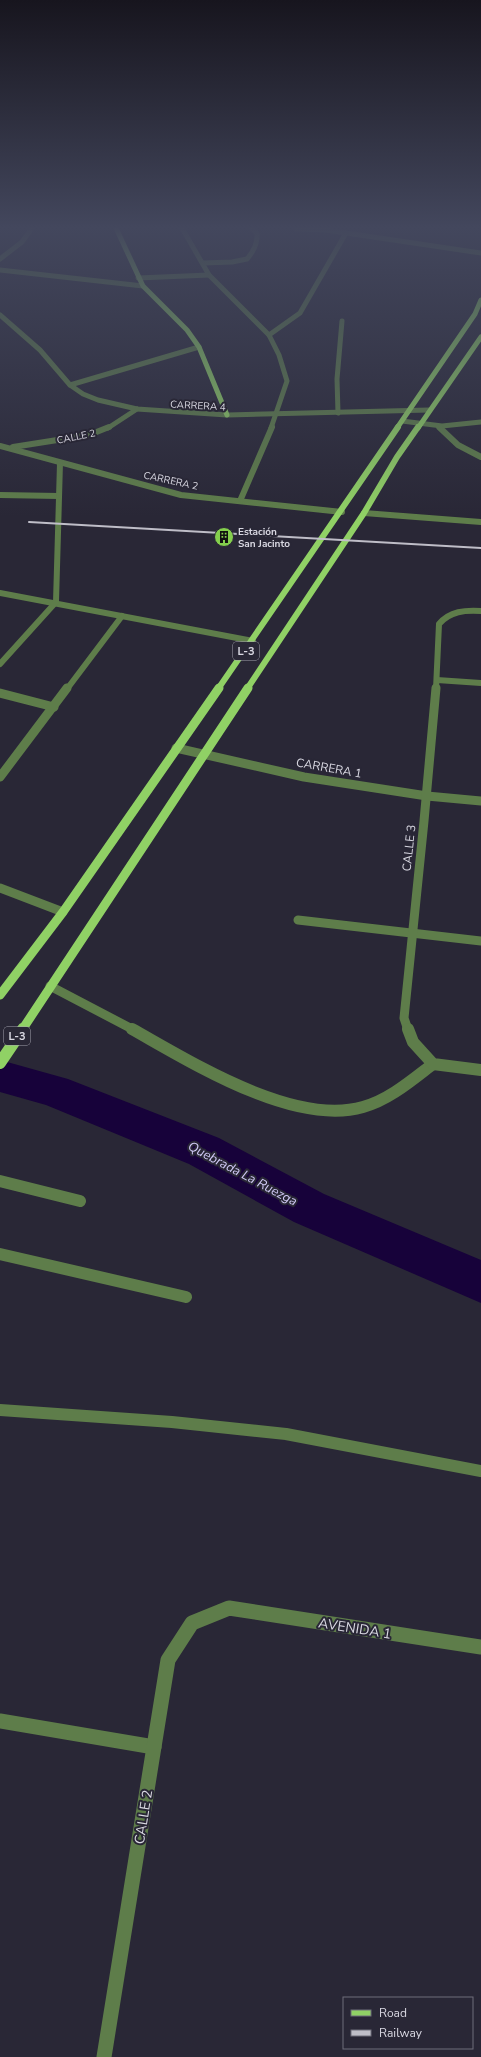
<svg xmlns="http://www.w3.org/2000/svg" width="481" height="2057" font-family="'Nunito Sans',sans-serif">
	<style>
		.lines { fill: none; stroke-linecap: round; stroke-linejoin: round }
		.river { fill: #17023a; fill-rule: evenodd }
		.minor-far4 { stroke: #5e7d4a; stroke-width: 5 }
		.minor-far3 { stroke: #5e7d4a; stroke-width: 6 }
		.minor-far2 { stroke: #5e7d4a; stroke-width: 9 }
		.minor-far1 { stroke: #5e7d4a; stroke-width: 12 }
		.minor { stroke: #5e7d4a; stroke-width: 15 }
		.major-far3 { stroke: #90d165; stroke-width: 5 }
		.major-far2 { stroke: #90d165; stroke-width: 6 }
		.major-far1 { stroke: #90d165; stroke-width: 9 }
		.major { stroke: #90d165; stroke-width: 12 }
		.rail { stroke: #bfbec8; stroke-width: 2 }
		.labels { text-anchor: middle; stroke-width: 4; stroke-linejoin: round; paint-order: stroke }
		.far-street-label { font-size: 10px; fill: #d9d8e2; stroke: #292736 }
		.far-poi-label { font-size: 10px; font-weight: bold; fill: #d9d8e2; stroke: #292736; text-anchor: start }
		.shield { fill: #292736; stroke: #a4a3ae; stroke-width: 1 }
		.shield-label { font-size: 11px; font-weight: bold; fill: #d9d8e2 }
		.street-label { font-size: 12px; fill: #d9d8e2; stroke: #292736 }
		.water-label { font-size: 13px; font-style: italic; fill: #d2cbf7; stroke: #292736 }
		.near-street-label { font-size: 14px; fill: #d9d8e2; stroke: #292736 }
	</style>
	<rect width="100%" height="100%" fill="#292736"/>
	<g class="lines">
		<!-- river -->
		<path class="river" d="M0,1060L68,1079L219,1138L324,1194L481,1260V1303L294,1222L189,1164L46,1105L0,1092Z"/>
		<!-- minor-far4 -->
		<g class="minor-far4">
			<path d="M182,228L209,275L269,335L279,355L287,381L271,428"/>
			<path d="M296,229L326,230L481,253"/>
			<path d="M0,259L22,242L32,228"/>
			<path d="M203,263L232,262L247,259C253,252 258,243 257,233L251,228"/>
			<path d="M0,270L143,286"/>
			<path d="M138,278L209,275"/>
			<path d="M0,315L40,350L70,385L83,394L98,400L137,409L227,415L429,410"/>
			<path d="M269,335L300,313L346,233"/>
			<path d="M70,385L199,347"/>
			<path d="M338,413L337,379L342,321"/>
			<path d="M402,421L442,426L481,422"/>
			<path d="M439,427L440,428"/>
			<path d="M108,428L137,409"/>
		</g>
		<!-- minor-far3 -->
		<g class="minor-far3">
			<path d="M439,427L458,445L481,457"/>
			<path d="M0,446L181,495L342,512"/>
			<path d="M13,447L89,435L109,427"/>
			<path d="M0,495L59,496"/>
			<path d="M240,501L272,427"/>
			<path d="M364,513L481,522"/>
			<path d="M0,593L253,641"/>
			<path d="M0,664L56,602L60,463"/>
			<path d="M437,680L481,683"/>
			<path d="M67,689L122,616"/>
			<path d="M436,689L439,624C450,611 465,610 481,611"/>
		</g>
		<!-- minor-far2 -->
		<g class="minor-far2">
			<path d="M0,693L54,707"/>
			<path d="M176,748L304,777L427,796L481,801"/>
			<path d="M0,777L67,688"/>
			<path d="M0,888L63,912"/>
			<path d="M298,920L481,941"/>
			<path d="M50,986L134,1030"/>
			<path d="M408,1030L404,1018L424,821L436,688"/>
		</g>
		<!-- minor-far1 -->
		<g class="minor-far1">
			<path d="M132,1029C191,1062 294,1127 363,1107C389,1100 412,1080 433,1064"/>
			<path d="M408,1029L413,1042L433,1064L481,1070"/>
			<path d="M0,1181L80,1201"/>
			<path d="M0,1254L186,1297"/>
			<path d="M0,1410L172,1422L286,1434L481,1471"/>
		</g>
		<!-- minor -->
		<g class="minor">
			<path d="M0,1721L154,1747"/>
			<path d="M104,2057L168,1660L192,1623L229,1608L481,1647"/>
		</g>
		<!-- major-far3 -->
		<g class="major-far3">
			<path d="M116,228L143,286L187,330L199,347L227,415"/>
			<path d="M397,428L475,314L481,300"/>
			<path d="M418,428L481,337"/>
		</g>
		<!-- major-far2 -->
		<g class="major-far2">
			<path d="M218,689L398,427"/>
			<path d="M247,689L364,513L397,457L418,427"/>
		</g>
		<!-- major-far1 -->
		<g class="major-far1">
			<path d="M0,995L63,912L219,688"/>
			<path d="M22,1030L248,688"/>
		</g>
		<!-- major -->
		<path class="major" d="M0,1063L23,1029"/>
		<!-- rail -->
		<path class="rail" d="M29,522L481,548"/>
	</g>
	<!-- sky -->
	<linearGradient id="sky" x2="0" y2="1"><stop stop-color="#17151e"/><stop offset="0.44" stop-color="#43475d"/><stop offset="1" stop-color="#43475d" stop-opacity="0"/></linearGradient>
	<rect width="481" height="516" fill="url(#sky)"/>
	<!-- icons -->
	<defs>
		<g id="building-disc" transform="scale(1)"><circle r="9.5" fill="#84cf4d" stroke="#292736"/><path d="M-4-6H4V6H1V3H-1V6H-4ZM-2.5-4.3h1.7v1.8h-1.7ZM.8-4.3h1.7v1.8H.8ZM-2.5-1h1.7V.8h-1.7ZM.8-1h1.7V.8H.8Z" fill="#111"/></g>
	</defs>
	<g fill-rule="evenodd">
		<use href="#building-disc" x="224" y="537"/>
	</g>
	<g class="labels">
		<!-- far-street labels -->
		<g class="far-street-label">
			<text transform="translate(198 405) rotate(3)" y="4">CARRERA 4</text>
			<text transform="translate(76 436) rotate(-11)" y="4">CALLE 2</text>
			<text transform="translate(171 480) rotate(12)" y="4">CARRERA 2</text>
		</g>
		<!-- far-poi labels -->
		<g class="far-poi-label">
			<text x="238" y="535">Estación<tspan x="238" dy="12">San Jacinto</tspan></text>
		</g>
		<!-- shield labels -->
		<g class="shield">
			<rect x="233" y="642" width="26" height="18" rx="3"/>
			<rect x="4" y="1027" width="26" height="18" rx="3"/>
		</g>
		<g class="shield-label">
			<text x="246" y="655">L-3</text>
			<text x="17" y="1040">L-3</text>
		</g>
		<!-- street labels -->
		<g class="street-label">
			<text transform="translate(329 768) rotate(10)" y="4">CARRERA 1</text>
			<text transform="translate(409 848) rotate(-84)" y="4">CALLE 3</text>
		</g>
		<!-- water labels -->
		<g class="water-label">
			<text transform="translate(243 1173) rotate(28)" y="5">Quebrada La Ruezga</text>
		</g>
		<!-- near-street labels -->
		<g class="near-street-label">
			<text transform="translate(355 1628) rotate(9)" y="5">AVENIDA 1</text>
			<text transform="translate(143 1817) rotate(-81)" y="5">CALLE 2</text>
		</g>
	</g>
	<!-- legend -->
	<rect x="343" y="1997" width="130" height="52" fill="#292736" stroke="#6f6e7b"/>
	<rect x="351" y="2010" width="20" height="6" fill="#90d165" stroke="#6f6e7b"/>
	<text x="379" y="2017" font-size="12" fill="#d9d8e2">Road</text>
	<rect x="351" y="2030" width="20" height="6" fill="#bfbec8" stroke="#6f6e7b"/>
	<text x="379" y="2037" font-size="12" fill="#d9d8e2">Railway</text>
</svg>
